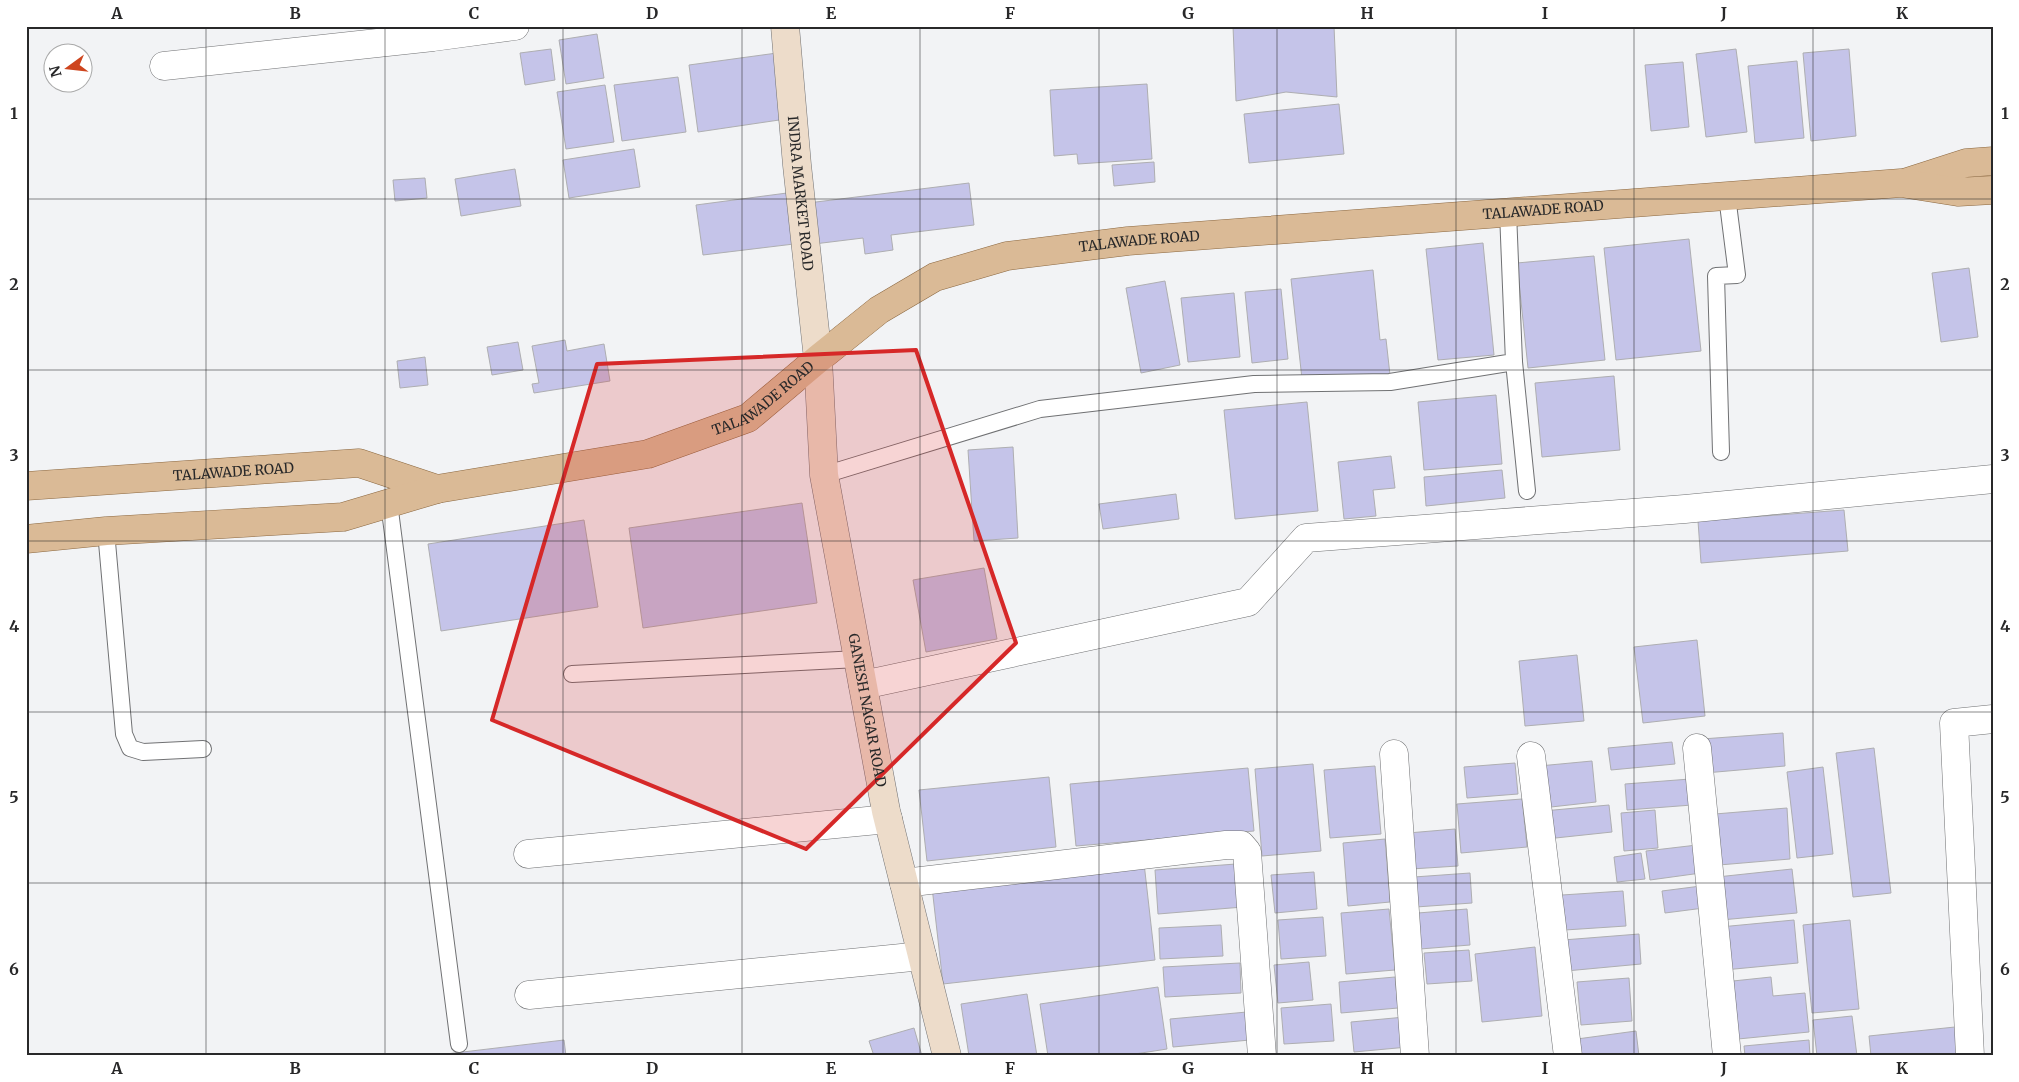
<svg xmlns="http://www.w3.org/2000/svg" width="2019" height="1082" font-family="Merriweather,serif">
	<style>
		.building { fill: #c5c4e9; stroke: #aeaeb1 }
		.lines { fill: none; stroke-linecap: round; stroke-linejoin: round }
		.lane-casing { stroke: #707173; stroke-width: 18 }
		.street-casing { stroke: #707173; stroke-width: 29 }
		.secondary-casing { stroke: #707173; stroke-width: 29 }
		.primary-casing { stroke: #8c6942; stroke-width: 29 }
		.lane { stroke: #fff; stroke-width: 16 }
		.street { stroke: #fff; stroke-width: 28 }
		.secondary { stroke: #eddcca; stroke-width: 28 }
		.primary { stroke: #daba96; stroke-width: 28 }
		.marked { fill: #d62828; fill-opacity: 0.2; stroke: #d62828; stroke-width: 4; stroke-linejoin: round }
		.grid { fill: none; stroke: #282829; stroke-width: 1; stroke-opacity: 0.55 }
		.labels { text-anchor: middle; stroke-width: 4.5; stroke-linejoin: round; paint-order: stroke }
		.street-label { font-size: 14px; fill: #282829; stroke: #fff }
		.neatline { fill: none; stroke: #282829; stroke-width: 2 }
		.grid-label { font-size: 16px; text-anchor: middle; font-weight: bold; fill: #282829 }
	</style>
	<rect width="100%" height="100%" fill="#f2f3f5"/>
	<!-- building -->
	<g class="building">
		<path d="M1233,26H1334L1337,97L1286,92L1236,101Z"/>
		<path d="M597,34L604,78L566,84L559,40Z"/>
		<path d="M551,49L555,80L525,85L520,53Z"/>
		<path d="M1736,49L1747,132L1706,137L1696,54Z"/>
		<path d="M1849,49L1856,136L1811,141L1803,53Z"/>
		<path d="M777,53L786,119L698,132L689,65Z"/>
		<path d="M1797,61L1804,138L1755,143L1748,66Z"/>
		<path d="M1683,62L1689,127L1651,131L1645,65Z"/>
		<path d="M678,77L686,132L622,141L614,85Z"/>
		<path d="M1147,84L1152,159L1078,164L1077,154L1054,156L1050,90Z"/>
		<path d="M605,85L614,142L566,149L557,92Z"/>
		<path d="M1339,104L1344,154L1249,163L1244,114Z"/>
		<path d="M634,149L640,187L569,198L563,160Z"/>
		<path d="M1154,162L1155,182L1114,186L1112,165Z"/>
		<path d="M515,169L521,206L461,216L455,179Z"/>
		<path d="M425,178L427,198L395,201L393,180Z"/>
		<path d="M969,183L974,225L891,235L893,250L865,254L863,238L814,244L808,203Z"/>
		<path d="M787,193L794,244L703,255L696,205Z"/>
		<path d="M1689,239L1701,351L1616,360L1604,248Z"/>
		<path d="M1483,243L1494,355L1438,360L1426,249Z"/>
		<path d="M1594,256L1605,360L1528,368L1517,263Z"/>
		<path d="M1969,268L1978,337L1941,342L1932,273Z"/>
		<path d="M1373,270L1380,340L1386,339L1390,375L1302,379L1291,279Z"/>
		<path d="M1165,281L1180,365L1141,373L1126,288Z"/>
		<path d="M1281,289L1288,359L1252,363L1245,292Z"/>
		<path d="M1234,293L1240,357L1188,362L1181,298Z"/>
		<path d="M565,340L567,351L604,344L610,381L534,393L532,384L539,383L532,346Z"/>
		<path d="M518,342L523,370L492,375L487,347Z"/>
		<path d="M425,357L428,385L400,388L397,361Z"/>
		<path d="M1614,376L1620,450L1542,457L1535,383Z"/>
		<path d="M1496,395L1502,464L1424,470L1418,402Z"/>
		<path d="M1307,402L1318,511L1235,519L1224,410Z"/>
		<path d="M1013,447L1018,538L974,541L968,450Z"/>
		<path d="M1391,456L1395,488L1373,490L1376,516L1344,519L1338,462Z"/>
		<path d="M1502,470L1505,498L1426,506L1424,477Z"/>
		<path d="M1176,494L1179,519L1103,529L1099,504Z"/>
		<path d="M802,503L817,603L643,628L629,528Z"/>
		<path d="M1844,510L1848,551L1701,563L1698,521Z"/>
		<path d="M584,520L598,607L441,631L428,544Z"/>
		<path d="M984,568L997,639L926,652L913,580Z"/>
		<path d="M1697,640L1705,716L1643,723L1634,647Z"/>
		<path d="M1577,655L1584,721L1525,726L1519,661Z"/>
		<path d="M1783,733L1785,766L1705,773L1702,739Z"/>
		<path d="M1672,742L1675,764L1611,770L1608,748Z"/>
		<path d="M1874,748L1891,893L1853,897L1836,753Z"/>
		<path d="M1592,761L1596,802L1542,808L1539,766Z"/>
		<path d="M1515,763L1518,794L1467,798L1464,767Z"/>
		<path d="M1313,764L1321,851L1262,856L1255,769Z"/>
		<path d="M1375,766L1381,834L1330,838L1324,770Z"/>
		<path d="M1823,767L1833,854L1797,858L1787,772Z"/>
		<path d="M1248,768L1254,831L1076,846L1070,784Z"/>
		<path d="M1049,777L1056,847L927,861L919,790Z"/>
		<path d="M1690,779L1692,805L1627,810L1625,784Z"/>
		<path d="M1522,799L1527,847L1461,853L1457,804Z"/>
		<path d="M1609,805L1612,832L1546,839L1543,811Z"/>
		<path d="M1787,808L1790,859L1719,865L1715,814Z"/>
		<path d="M1655,810L1658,848L1624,851L1621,813Z"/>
		<path d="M1455,829L1458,866L1411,869L1408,833Z"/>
		<path d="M1385,839L1390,902L1348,906L1343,843Z"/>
		<path d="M1697,845L1701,873L1650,880L1646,851Z"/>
		<path d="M1641,853L1645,879L1617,882L1614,857Z"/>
		<path d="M1144,863L1155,960L943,984L932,887Z"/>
		<path d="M1236,864L1243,907L1158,914L1155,870Z"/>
		<path d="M1792,869L1797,913L1721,920L1717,877Z"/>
		<path d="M1314,872L1317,909L1275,913L1271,875Z"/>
		<path d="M1470,873L1472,903L1416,907L1414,877Z"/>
		<path d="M1701,886L1704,908L1665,913L1662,891Z"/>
		<path d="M1623,891L1626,926L1565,930L1562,895Z"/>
		<path d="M1389,909L1395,970L1346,974L1341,913Z"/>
		<path d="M1467,909L1470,945L1420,949L1418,913Z"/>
		<path d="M1323,917L1326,956L1281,959L1278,920Z"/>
		<path d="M1794,920L1798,963L1724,970L1720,927Z"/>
		<path d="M1850,920L1859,1009L1812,1013L1803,925Z"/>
		<path d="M1221,925L1223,956L1160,959L1159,928Z"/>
		<path d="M1639,934L1641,964L1566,971L1563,940Z"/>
		<path d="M1535,947L1542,1016L1482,1022L1475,954Z"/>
		<path d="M1469,950L1472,981L1427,984L1424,953Z"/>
		<path d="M1309,962L1313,1000L1278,1003L1274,965Z"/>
		<path d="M1240,963L1241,993L1165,997L1163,967Z"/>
		<path d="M1395,977L1398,1008L1341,1013L1339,982Z"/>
		<path d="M1771,977L1773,996L1805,993L1809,1032L1738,1039L1733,981Z"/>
		<path d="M1629,978L1632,1021L1581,1025L1577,982Z"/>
		<path d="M1158,987L1167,1049L1122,1056H1048L1040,1004Z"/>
		<path d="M1027,994L1037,1056H969L961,1004Z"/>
		<path d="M1331,1004L1334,1041L1284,1044L1281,1008Z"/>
		<path d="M1258,1011L1261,1039L1173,1047L1170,1019Z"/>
		<path d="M1852,1016L1857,1056H1817L1813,1020Z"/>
		<path d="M1405,1017L1408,1047L1354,1052L1351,1022Z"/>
		<path d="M1955,1027L1958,1054L1871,1056L1869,1036Z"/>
		<path d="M914,1028L922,1056H874L869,1041Z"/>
		<path d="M1636,1031L1639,1056H1579L1577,1039Z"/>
		<path d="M564,1040L566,1056H447L446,1054Z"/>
		<path d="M1809,1040L1810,1056H1745L1744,1046Z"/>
	</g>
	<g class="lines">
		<!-- lane casing -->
		<g class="lane-casing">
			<g id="lane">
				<path d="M1514,362L1527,491"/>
				<path d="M1721,452L1716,276L1737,275L1727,196"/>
				<path d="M824,475L1040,409L1254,384L1390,382L1514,362L1508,212"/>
				<path d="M389,503L459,1044"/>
				<path d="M106,531L124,734L130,748L143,752L203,749"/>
				<path d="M572,674L858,659"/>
			</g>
		</g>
		<!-- street casing -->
		<g class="street-casing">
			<g id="street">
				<path d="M164,66L433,37L515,26"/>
				<path d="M863,685L1248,602L1306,538L1685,509L1993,479"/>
				<path d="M1697,748L1727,1056"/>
				<path d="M1394,754L1415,1056"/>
				<path d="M1531,756L1568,1056"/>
				<path d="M528,854L888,819"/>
				<path d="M904,883L1226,845H1241L1247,852L1262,1056"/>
				<path d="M529,995L922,956"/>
				<path d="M1970,1056L1954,723L1993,719"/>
			</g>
		</g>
		<!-- secondary casing -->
		<g class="secondary-casing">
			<g id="secondary">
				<path id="s1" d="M785,26L797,165L818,359L824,475L886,811L947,1056"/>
			</g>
		</g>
		<!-- primary casing -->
		<g class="primary-casing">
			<g id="primary">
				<path d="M1907,182L1966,163L1993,161"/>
				<path id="s2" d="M26,486L359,463L437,489"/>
				<path id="s3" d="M26,539L106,531L343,517L437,489L648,454L748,418L818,359L879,310L935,277L1007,256L1128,241L1901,183L1958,192L1993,190"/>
			</g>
		</g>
		<!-- lane -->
		<use href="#lane" class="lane"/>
		<!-- street -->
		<use href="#street" class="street"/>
		<!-- secondary -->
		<use href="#secondary" class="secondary"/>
		<!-- primary -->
		<use href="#primary" class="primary"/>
	</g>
	<!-- marked area -->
	<path class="marked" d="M916,350L1016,643L806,849L492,720L597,364Z"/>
	<!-- grid -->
	<path class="grid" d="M206,26V1056M385,26V1056M563,26V1056M742,26V1056M920,26V1056M1099,26V1056M1277,26V1056M1456,26V1056M1634,26V1056M1813,26V1056M26,199H1993M26,370H1993M26,541H1993M26,712H1993M26,883H1993"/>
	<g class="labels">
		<!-- street labels -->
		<g class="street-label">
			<text dy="5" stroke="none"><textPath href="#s1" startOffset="168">INDRA MARKET ROAD</textPath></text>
			<text dy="5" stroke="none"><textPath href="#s3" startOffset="1584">TALAWADE ROAD</textPath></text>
			<text dy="5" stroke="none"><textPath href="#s3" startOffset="1179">TALAWADE ROAD</textPath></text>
			<text dy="5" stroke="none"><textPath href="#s3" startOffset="759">TALAWADE ROAD</textPath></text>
			<text dy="5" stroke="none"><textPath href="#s2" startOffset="208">TALAWADE ROAD</textPath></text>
			<text dy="5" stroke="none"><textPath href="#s1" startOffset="690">GANESH NAGAR ROAD</textPath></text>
		</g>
	</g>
	<!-- border -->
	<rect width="2019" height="1082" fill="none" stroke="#ffffff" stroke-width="55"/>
	<!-- north arrow -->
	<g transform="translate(68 68) rotate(255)"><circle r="24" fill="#ffffff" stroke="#a9a9a9"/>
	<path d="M0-4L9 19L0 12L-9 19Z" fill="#ce451e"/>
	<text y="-8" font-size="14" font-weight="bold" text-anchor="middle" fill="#282829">N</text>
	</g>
	<rect x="28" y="28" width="1964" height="1026" class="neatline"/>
	<g class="grid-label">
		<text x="117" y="19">A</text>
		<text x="295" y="19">B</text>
		<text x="474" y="19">C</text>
		<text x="652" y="19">D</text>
		<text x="831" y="19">E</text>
		<text x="1010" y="19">F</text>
		<text x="1188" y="19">G</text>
		<text x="1367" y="19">H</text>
		<text x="1545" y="19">I</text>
		<text x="1724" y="19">J</text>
		<text x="1902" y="19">K</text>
		<text x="14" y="119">1</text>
		<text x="2005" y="119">1</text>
		<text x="14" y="290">2</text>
		<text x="2005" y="290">2</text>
		<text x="14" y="461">3</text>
		<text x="2005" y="461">3</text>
		<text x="14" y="632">4</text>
		<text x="2005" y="632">4</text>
		<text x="14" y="803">5</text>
		<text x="2005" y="803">5</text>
		<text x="14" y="975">6</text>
		<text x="2005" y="975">6</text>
		<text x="117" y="1074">A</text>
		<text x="295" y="1074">B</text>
		<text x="474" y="1074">C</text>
		<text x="652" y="1074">D</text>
		<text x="831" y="1074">E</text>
		<text x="1010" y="1074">F</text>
		<text x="1188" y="1074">G</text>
		<text x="1367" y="1074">H</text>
		<text x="1545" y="1074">I</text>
		<text x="1724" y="1074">J</text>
		<text x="1902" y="1074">K</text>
	</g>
</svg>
